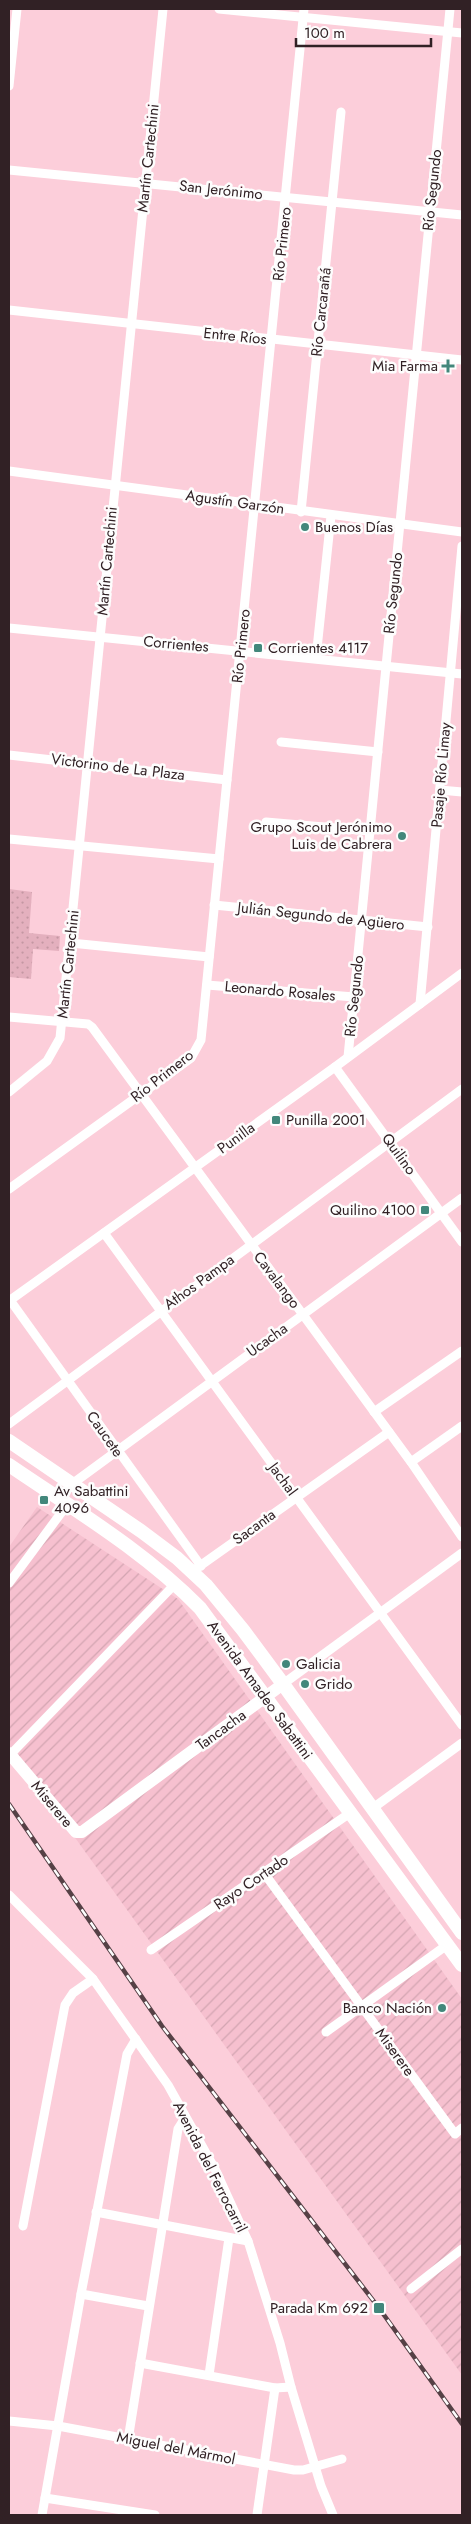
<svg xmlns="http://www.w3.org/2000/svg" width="471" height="2524" font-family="Jost,sans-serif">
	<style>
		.industrial { fill: url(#industrial-furrows) }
		.park { fill: url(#park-dots) }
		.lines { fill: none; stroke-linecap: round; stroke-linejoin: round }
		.street { stroke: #fff; stroke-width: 9 }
		.secondary { stroke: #fff; stroke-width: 12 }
		.primary { stroke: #fff; stroke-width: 14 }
		.rail-casing { stroke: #564146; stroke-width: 4.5 }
		.rail { stroke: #fdfdfd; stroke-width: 2.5; stroke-dasharray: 8; stroke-linecap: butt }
		.poi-dot { fill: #42877b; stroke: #fdfdfd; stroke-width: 2 }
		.labels { text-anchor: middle; stroke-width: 5; stroke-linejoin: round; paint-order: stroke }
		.street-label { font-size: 15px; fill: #312125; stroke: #fdfdfd }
		.poi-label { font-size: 15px; fill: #312125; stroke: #fdfdfd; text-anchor: start }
	</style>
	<defs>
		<pattern id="industrial-furrows" width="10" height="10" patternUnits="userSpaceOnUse" patternTransform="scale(1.25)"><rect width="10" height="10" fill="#f6c0cf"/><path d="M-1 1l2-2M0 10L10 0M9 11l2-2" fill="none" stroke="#d3a5b2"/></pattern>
		<pattern id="park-dots" width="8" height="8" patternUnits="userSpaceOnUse" patternTransform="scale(1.25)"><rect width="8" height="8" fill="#e4b0be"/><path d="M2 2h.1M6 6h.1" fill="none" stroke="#c497a3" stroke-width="1.8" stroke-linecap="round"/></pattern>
	</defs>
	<rect width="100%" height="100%" fill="#fcceda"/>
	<!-- industrial -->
	<path class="industrial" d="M37,1507L178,1599L462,1999V2375L9,1746V1547Z"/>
	<!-- park -->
	<path class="park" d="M9,889L32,892L29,933L60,936L59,951L33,949L31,979L9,977Z"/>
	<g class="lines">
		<!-- street -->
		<g class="street">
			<path d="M219,9L462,33"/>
			<path d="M9,86L17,9"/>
			<path d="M9,170L462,215"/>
			<path d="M9,310L462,360"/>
			<path d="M9,471L462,532"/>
			<path d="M301,512L341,112"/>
			<path d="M9,628L462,674"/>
			<path d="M316,658L331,516"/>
			<path d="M281,742L378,752"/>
			<path d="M9,755L227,780"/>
			<path d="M440,790L462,792"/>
			<path d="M266,822L370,831"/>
			<path d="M9,839L219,859"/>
			<path d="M214,905L428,927"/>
			<path d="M71,943L209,957"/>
			<path d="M207,985L354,997"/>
			<path d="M420,1004L462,546"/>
			<path d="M9,1017L88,1024L92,1027L411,1462L462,1537"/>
			<path d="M348,1057L450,9"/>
			<path d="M335,1067L462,1242"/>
			<path d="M9,1092L47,1061L60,1038L163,9"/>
			<path d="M9,1189L191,1058L201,1040L304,9"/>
			<path d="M104,1233L462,1725"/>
			<path d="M10,1300L201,1566"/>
			<path d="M9,1301L335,1067L462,973"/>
			<path d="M374,1412L462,1351"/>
			<path d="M9,1424L462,1089"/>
			<path d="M411,1462L462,1426"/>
			<path d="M72,1484L462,1198"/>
			<path d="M197,1568L389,1432"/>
			<path d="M9,1583L67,1505"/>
			<path d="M283,1684L462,1553"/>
			<path d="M10,1755L175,1584"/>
			<path d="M373,1808L462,1743"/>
			<path d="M264,1873L455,2134L462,2128"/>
			<path d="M9,1895L93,1979L168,2085L216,2171L248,2241L280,2343L291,2387L321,2486L333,2515"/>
			<path d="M151,1950L350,1813"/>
			<path d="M326,2032L447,1945"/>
			<path d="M96,2212L248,2241"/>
			<path d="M23,2226L65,2005L73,1993L93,1979"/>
			<path d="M411,2289L462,2249"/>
			<path d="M81,2294L148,2306"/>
			<path d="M140,2363L275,2388L291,2387"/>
			<path d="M209,2375L229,2238"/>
			<path d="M9,2421L58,2426L294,2470H303L342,2459"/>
			<path d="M128,2440L178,2129L185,2118"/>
			<path d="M45,2498L155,2515"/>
			<path d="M42,2515L81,2294L127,2054L136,2039"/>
			<path d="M257,2515L275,2388"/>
		</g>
		<!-- secondary -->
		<path class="secondary" d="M9,1753L76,1832H82L283,1684"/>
		<!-- primary -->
		<g class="primary">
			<path d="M9,1441L141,1531L177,1558L206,1585L243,1630L283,1684L462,1933"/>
			<path d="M9,1465C75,1510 144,1551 200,1608L462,1965"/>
		</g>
		<!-- rail casing -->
		<g class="rail-casing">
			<path id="rail" d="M9,1804L162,2026L379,2308L462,2424"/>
		</g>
		<!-- rail -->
		<use href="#rail" class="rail"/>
	</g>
	<!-- markers -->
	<g class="poi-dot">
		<path d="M445.5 358.5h5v5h5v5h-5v5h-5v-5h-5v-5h5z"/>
		<circle cx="305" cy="527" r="5"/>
		<rect x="253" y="643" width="10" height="10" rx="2.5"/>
		<circle cx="402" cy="836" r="5"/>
		<rect x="271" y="1115" width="10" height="10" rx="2.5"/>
		<rect x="420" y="1205" width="10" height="10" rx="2.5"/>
		<rect x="39" y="1495" width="10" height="10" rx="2.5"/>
		<circle cx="286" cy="1664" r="5"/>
		<circle cx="305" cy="1684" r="5"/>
		<circle cx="442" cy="2008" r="5"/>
		<rect x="373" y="2302" width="12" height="12" rx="2.5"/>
	</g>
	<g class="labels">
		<!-- street labels -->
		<g class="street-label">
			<text transform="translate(148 158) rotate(-84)" y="5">Martín Cartechini</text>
			<text transform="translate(221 190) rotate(6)" y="5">San Jerónimo</text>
			<text transform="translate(432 190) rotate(-84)" y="5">Río Segundo</text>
			<text transform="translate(282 244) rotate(-84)" y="5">Río Primero</text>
			<text transform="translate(321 312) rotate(-84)" y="5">Río Carcarañá</text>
			<text transform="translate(235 336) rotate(6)" y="5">Entre Ríos</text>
			<text transform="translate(235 502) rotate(8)" y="5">Agustín Garzón</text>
			<text transform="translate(107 561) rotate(-85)" y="5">Martín Cartechini</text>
			<text transform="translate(393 593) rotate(-84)" y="5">Río Segundo</text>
			<text transform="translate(176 644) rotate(5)" y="5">Corrientes</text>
			<text transform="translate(241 646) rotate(-84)" y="5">Río Primero</text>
			<text transform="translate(118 767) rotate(7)" y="5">Victorino de La Plaza</text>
			<text transform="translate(441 775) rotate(-85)" y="5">Pasaje Río Limay</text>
			<text transform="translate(321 916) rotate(6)" y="5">Julián Segundo de Agüero</text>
			<text transform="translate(68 964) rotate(-84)" y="5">Martín Cartechini</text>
			<text transform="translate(280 991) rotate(5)" y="5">Leonardo Rosales</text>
			<text transform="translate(354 996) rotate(-84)" y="5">Río Segundo</text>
			<text transform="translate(162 1076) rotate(-38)" y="5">Río Primero</text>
			<text transform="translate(236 1138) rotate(-36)" y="5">Punilla</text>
			<text transform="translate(399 1154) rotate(54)" y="5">Quilino</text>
			<text transform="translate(277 1280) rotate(53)" y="5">Cavalango</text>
			<text transform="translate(199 1282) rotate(-36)" y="5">Athos Pampa</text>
			<text transform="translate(267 1340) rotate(-36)" y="5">Ucacha</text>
			<text transform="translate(105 1434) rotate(55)" y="5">Caucete</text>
			<text transform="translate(283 1479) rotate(54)" y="5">Jachal</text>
			<text transform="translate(254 1527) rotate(-36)" y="5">Sacanta</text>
			<text transform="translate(260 1690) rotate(54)" y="5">Avenida Amadeo Sabattini</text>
			<text transform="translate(221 1730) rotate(-36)" y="5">Tancacha</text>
			<text transform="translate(52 1804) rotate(50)" y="5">Miserere</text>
			<text transform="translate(251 1882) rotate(-34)" y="5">Rayo Cortado</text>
			<text transform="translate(395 2052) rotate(54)" y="5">Miserere</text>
			<text transform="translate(210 2167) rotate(63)" y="5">Avenida del Ferrocarril</text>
			<text transform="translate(176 2448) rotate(11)" y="5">Miguel del Mármol</text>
		</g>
		<!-- poi labels -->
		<g class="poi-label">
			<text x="438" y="371" text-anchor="end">Mia Farma</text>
			<text x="315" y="532">Buenos Días</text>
			<text x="268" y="653">Corrientes 4117</text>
			<text x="392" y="832" text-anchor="end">Grupo Scout Jerónimo<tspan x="392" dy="17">Luis de Cabrera</tspan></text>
			<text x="286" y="1125">Punilla 2001</text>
			<text x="415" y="1215" text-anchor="end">Quilino 4100</text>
			<text x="54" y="1496">Av Sabattini<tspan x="54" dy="17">4096</tspan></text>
			<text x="296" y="1669">Galicia</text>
			<text x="315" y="1689">Grido</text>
			<text x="432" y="2013" text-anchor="end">Banco Nación</text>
			<text x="368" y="2313" text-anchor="end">Parada Km 692</text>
		</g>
	</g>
	<!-- border -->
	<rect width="471" height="2524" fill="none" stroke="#312125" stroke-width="20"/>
	<!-- scale -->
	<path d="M296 38v8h135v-8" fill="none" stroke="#312125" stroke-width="2.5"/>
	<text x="304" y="38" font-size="15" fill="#312125" stroke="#fdfdfd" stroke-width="4" paint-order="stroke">100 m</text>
</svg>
